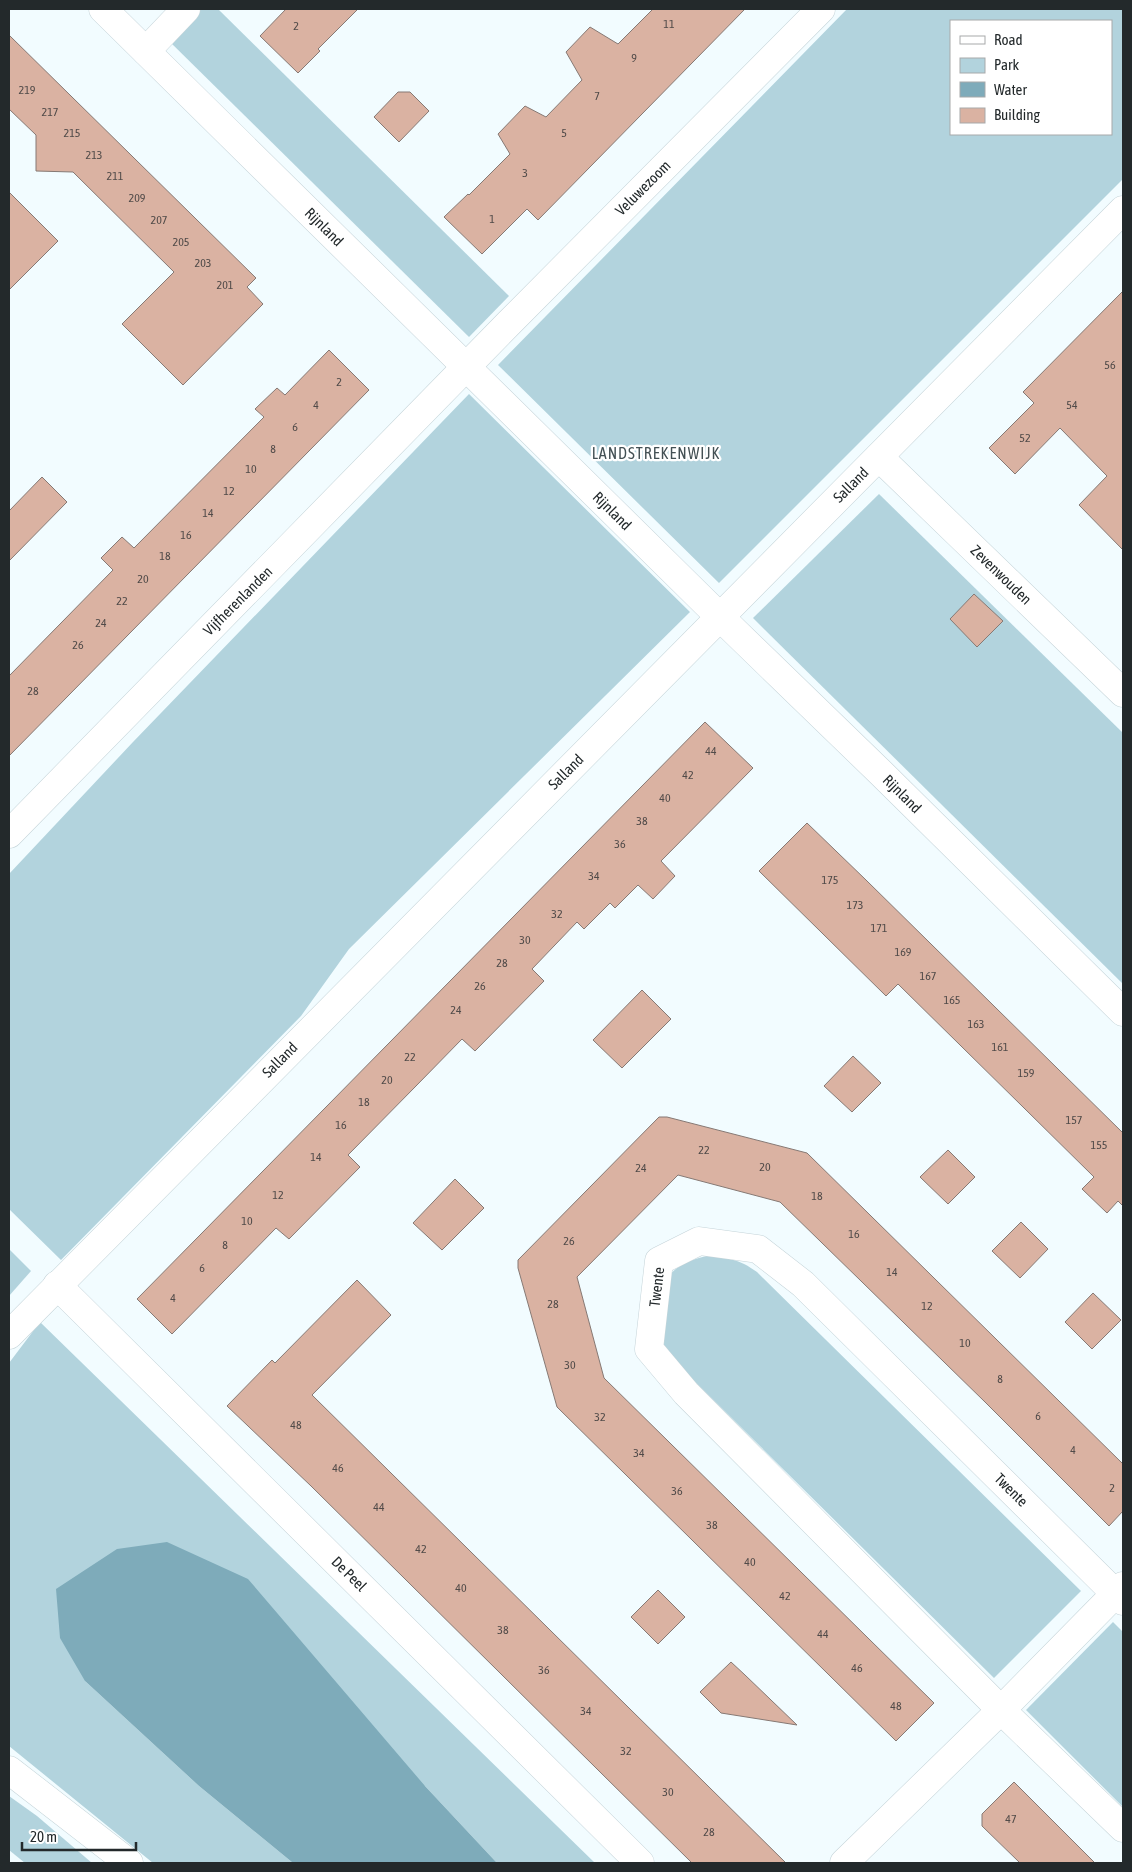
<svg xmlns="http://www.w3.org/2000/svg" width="1132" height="1872" font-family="'Asap Condensed',sans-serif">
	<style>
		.green { fill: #b2d3dd; fill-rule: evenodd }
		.water { fill: #7eabba }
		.building { fill: #dab2a2; stroke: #867974 }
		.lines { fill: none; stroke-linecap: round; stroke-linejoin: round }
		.minor-casing { stroke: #c5d4d9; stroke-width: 29 }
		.major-casing { stroke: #c5d4d9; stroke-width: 29 }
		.minor { stroke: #fff; stroke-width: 28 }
		.major { stroke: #fff; stroke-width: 28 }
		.labels { text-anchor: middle; stroke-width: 4.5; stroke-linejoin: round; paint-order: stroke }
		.number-label { font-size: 12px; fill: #514b49 }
		.street-label { font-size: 15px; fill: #23292b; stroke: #fff }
		.neighbourhood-label { font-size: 16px; letter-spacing: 1px; fill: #435054; stroke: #fff }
	</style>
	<rect width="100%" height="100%" fill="#f2fcff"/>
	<!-- green -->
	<g class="green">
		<path d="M197,9H218L509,296L469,337L167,39Z"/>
		<path d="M847,9H1123V179L719,583L498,365ZM951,21H1111V134H951Z"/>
		<path d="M469,394L690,612L349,949L301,1016L61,1260L9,1209V874L133,742Z"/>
		<path d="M879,494L1123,733V984L753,618Z"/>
		<path d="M9,1249L31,1271L9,1296Z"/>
		<path d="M707,1256C729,1258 739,1259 757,1272L1081,1591L994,1678L669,1356C667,1353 664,1350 663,1347C661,1343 663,1285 665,1281C674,1266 692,1259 707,1256Z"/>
		<path d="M40,1322L595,1863H497L425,1786L85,1681L199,1786L293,1863H153L9,1746V1363Z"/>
		<path d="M1113,1622L1123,1632V1807L1026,1710Z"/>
		<path d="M9,1796L37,1816L92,1863H25L9,1850Z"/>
	</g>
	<!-- water -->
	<path class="water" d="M167,1542L248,1579L425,1786L497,1863H293L199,1786L85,1681L60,1638L56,1589L117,1549Z"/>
	<!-- building -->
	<g class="building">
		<path d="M286,9H358L318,49L320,51L298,73L260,36Z"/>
		<path d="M653,9H745L538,220L527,209L482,254L444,217L468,194L469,195L510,154L498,134L525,106L546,117L582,80L566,52L590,27L618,44Z"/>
		<path d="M9,35L256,278L247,287L263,304L183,385L122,324L174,272L73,172L36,171V135L9,109Z"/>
		<path d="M398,92H410L429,111L399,142L374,117Z"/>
		<path d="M9,192L58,241L9,290Z"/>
		<path d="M1123,291V550L1079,505L1107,476L1060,428L1015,474L989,448L1034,403L1023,392Z"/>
		<path d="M329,350L369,390L9,756V676L113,570L101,558L122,537L134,548L264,417L255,409L277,388L285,395Z"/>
		<path d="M42,477L67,502L9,561V511Z"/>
		<path d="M974,594L1003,621L977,647L950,619Z"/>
		<path d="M705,722L753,768L661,861L675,876L653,899L638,885L615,908L610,903L584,929L577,922L532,969L544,981L475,1051L462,1039L416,1086L348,1155L360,1167L289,1239L276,1228L172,1334L137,1299Z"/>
		<path d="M807,823L866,880L1123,1133V1206L1118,1201L1107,1213L1082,1189L1094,1177L1024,1108L898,984L886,996L759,871Z"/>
		<path d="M642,990L671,1019L622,1068L593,1040Z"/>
		<path d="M853,1056L881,1083L852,1112L824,1086Z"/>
		<path d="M659,1117H667L807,1153L1123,1464V1511L1109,1526L985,1402L780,1202L678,1175L577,1277L604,1378L934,1703L896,1741L557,1407L518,1268V1260Z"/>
		<path d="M948,1150L975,1177L948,1204L920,1177Z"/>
		<path d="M455,1179L484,1208L442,1250L413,1223Z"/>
		<path d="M1021,1222L1048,1249L1020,1278L992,1251Z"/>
		<path d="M357,1280L391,1315L312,1395L786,1863H692L311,1486L227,1406L272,1360L275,1363Z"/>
		<path d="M1093,1293L1121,1320L1092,1349L1065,1322Z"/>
		<path d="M658,1590L685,1617L658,1644L631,1617Z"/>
		<path d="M731,1662L745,1675L797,1725L721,1713L700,1692Z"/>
		<path d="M1014,1782L1095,1863H1020L982,1826V1814Z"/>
	</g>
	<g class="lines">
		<!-- minor casing -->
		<g class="minor-casing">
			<g id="minor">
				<path d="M103,9L720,617L881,773L1123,1012"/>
				<path d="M146,51L186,9"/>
				<path d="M879,457L1123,693"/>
				<path d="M9,834L509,323L821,9"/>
				<path d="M57,1285L640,1863"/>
				<path d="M9,1335L1123,210"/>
				<path d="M1123,1601L803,1284L758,1249L699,1241L659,1261L649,1349L686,1393L1001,1710L1123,1828"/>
				<path d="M844,1863L1001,1710L1123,1586"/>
			</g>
		</g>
		<!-- major casing -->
		<g class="major-casing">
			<path id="major" d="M9,1770L129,1863"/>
		</g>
		<!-- minor -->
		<use href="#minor" class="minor"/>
		<!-- major -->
		<use href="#major" class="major"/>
	</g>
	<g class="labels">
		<!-- number labels -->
		<g class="number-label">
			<text x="669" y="28">11</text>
			<text x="296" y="30">2</text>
			<text x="634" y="62">9</text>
			<text x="27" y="94">219</text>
			<text x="597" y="100">7</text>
			<text x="50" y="116">217</text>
			<text x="72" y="137">215</text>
			<text x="564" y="137">5</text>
			<text x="94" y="159">213</text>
			<text x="525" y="177">3</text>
			<text x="115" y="180">211</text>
			<text x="137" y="202">209</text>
			<text x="492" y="223">1</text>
			<text x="159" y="224">207</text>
			<text x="181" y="246">205</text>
			<text x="203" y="267">203</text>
			<text x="225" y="289">201</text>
			<text x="1110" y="369">56</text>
			<text x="339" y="386">2</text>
			<text x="316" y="409">4</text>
			<text x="1072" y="409">54</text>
			<text x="295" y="431">6</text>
			<text x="1025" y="442">52</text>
			<text x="273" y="453">8</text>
			<text x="251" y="473">10</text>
			<text x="229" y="495">12</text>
			<text x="208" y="517">14</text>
			<text x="186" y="539">16</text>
			<text x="165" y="560">18</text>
			<text x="143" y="583">20</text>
			<text x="122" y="605">22</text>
			<text x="101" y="627">24</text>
			<text x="78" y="649">26</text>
			<text x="33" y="695">28</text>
			<text x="711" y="755">44</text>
			<text x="688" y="779">42</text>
			<text x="665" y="802">40</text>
			<text x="642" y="825">38</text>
			<text x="620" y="848">36</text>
			<text x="594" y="880">34</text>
			<text x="830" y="884">175</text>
			<text x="855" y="909">173</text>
			<text x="557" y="918">32</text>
			<text x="879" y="932">171</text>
			<text x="525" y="944">30</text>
			<text x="903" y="956">169</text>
			<text x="502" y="967">28</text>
			<text x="928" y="980">167</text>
			<text x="480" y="990">26</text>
			<text x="952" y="1004">165</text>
			<text x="456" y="1014">24</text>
			<text x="976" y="1028">163</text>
			<text x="1000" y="1051">161</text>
			<text x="410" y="1061">22</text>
			<text x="1026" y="1077">159</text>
			<text x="387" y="1084">20</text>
			<text x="364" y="1106">18</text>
			<text x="1074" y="1124">157</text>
			<text x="341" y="1129">16</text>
			<text x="1099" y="1149">155</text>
			<text x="704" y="1154">22</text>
			<text x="316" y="1161">14</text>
			<text x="765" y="1171">20</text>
			<text x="641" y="1172">24</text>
			<text x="278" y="1199">12</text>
			<text x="817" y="1200">18</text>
			<text x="247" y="1225">10</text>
			<text x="854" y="1238">16</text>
			<text x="569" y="1245">26</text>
			<text x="225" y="1249">8</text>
			<text x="202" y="1272">6</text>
			<text x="892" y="1276">14</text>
			<text x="173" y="1302">4</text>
			<text x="553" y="1308">28</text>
			<text x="927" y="1310">12</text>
			<text x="965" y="1347">10</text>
			<text x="570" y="1369">30</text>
			<text x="1000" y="1383">8</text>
			<text x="1038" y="1420">6</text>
			<text x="600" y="1421">32</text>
			<text x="296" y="1429">48</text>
			<text x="1073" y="1454">4</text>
			<text x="639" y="1457">34</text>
			<text x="338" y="1472">46</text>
			<text x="1112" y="1492">2</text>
			<text x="677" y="1495">36</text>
			<text x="379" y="1511">44</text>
			<text x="712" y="1529">38</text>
			<text x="421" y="1553">42</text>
			<text x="750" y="1566">40</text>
			<text x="461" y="1592">40</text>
			<text x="785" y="1600">42</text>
			<text x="503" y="1634">38</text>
			<text x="823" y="1638">44</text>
			<text x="857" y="1672">46</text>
			<text x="544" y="1674">36</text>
			<text x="896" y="1710">48</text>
			<text x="586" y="1715">34</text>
			<text x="626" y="1755">32</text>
			<text x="668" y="1796">30</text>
			<text x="1011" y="1823">47</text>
			<text x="709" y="1836">28</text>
		</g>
		<!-- street labels -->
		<g class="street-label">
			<text transform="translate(643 188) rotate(-45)" y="5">Veluwezoom</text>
			<text transform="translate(324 227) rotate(45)" y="5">Rijnland</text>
			<text transform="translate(851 485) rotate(-45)" y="5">Salland</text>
			<text transform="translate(612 511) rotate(45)" y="5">Rijnland</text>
			<text transform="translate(1001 575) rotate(44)" y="5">Zevenwouden</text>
			<text transform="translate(238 601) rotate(-45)" y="5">Vijfherenlanden</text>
			<text transform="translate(566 772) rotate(-45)" y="5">Salland</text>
			<text transform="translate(902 794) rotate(45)" y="5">Rijnland</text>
			<text transform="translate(280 1060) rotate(-45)" y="5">Salland</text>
			<text transform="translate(657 1287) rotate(-83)" y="5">Twente</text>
			<text transform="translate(1011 1490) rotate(45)" y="5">Twente</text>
			<text transform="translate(349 1574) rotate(45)" y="5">De Peel</text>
		</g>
		<!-- neighbourhood labels -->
		<g class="neighbourhood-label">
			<text x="656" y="459">LANDSTREKENWIJK</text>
		</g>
	</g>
	<!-- border -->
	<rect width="1132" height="1872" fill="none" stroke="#23292b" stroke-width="20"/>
	<!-- legend -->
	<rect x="950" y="20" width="162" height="115" fill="#ffffff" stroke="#a7a9aa"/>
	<rect x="960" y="36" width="25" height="8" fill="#ffffff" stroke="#a7a9aa"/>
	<text x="994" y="45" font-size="15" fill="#23292b">Road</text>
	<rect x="960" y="58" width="25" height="15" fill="#b2d3dd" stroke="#a7a9aa"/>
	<text x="994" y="70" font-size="15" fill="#23292b">Park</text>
	<rect x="960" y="82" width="25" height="15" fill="#7eabba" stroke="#a7a9aa"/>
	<text x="994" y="95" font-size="15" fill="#23292b">Water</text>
	<rect x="960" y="108" width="25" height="15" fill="#dab2a2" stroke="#a7a9aa"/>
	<text x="994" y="120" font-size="15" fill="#23292b">Building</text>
	<!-- scale -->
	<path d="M22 1842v8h114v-8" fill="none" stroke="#23292b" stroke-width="2.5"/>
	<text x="30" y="1842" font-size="15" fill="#23292b" stroke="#ffffff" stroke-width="4" paint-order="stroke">20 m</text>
</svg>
